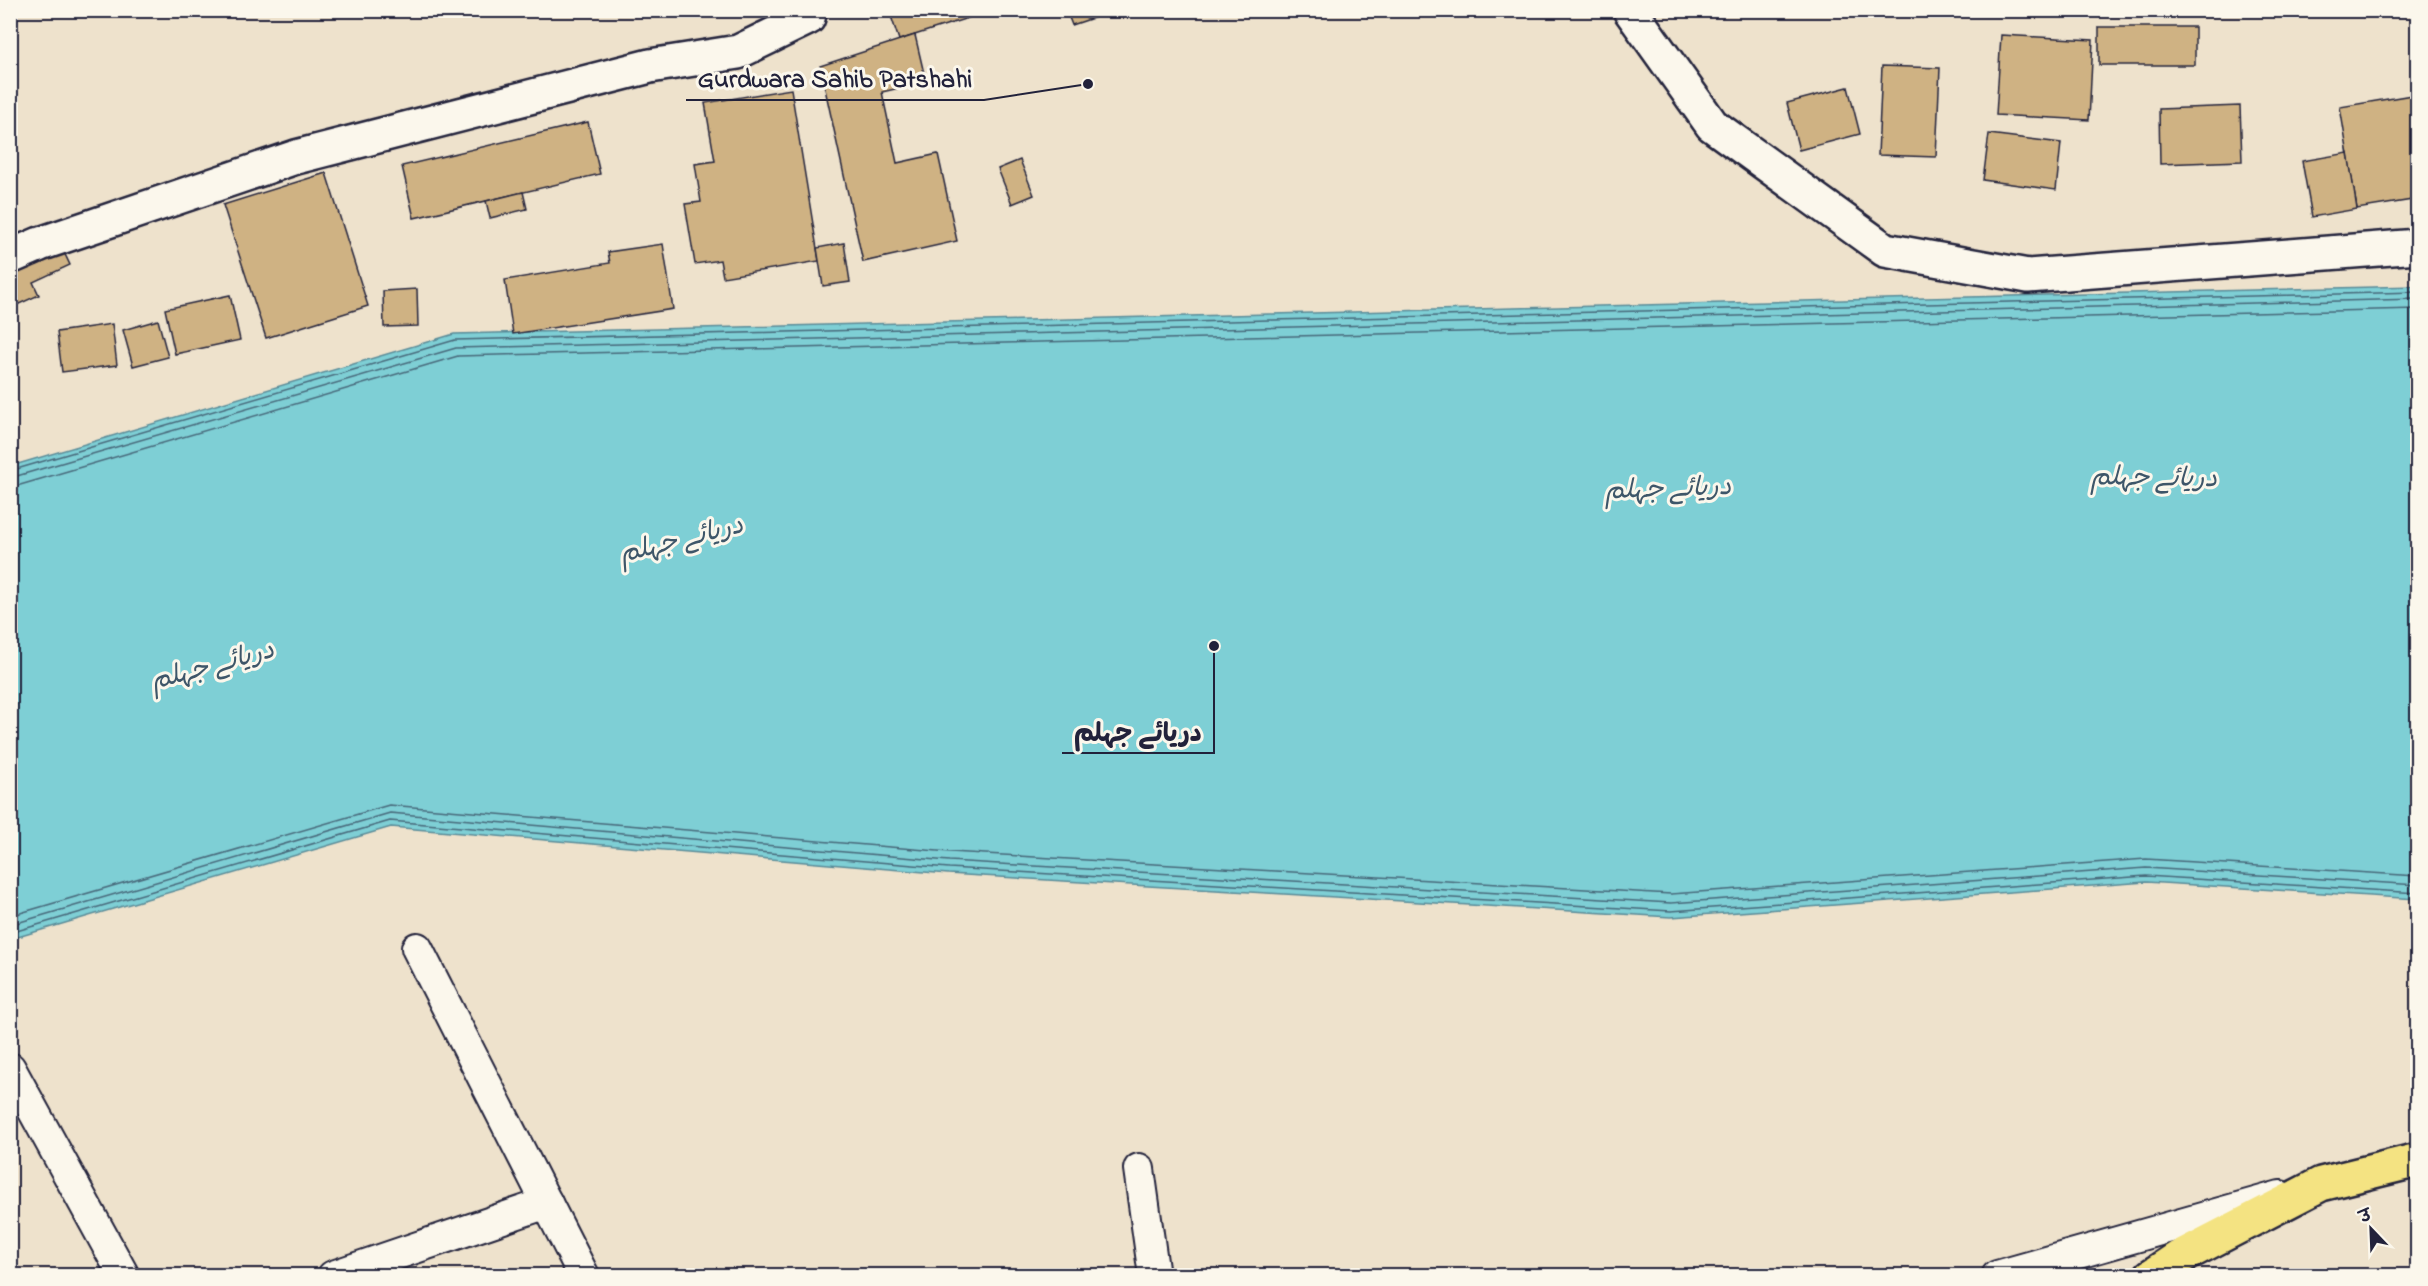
<svg xmlns="http://www.w3.org/2000/svg" width="2428" height="1286" font-family="'Indie Flower','Playpen Sans Arabic','Playpen Sans Deva',sans-serif">
	<style>
		.water { fill: #7ecfd5; stroke: #598a97; stroke-width: 1.5 }
		.lines { fill: none; stroke-linecap: round; stroke-linejoin: round }
		.shore { stroke: #476779; stroke-width: 1.5 }
		.building { fill: #cfb283; stroke: #22223b; stroke-width: 1.5 }
		.street-casing { stroke: #22223b; stroke-width: 34 }
		.secondary-casing { stroke: #22223b; stroke-width: 38 }
		.highway-casing { stroke: #22223b; stroke-width: 38 }
		.street { stroke: #fbf7ec; stroke-width: 30 }
		.secondary { stroke: #fbf7ec; stroke-width: 33 }
		.highway { stroke: #f4e382; stroke-width: 33 }
		.labels { text-anchor: middle; stroke-width: 6; stroke-linejoin: round; paint-order: stroke }
		.water-label { font-size: 26px; font-style: italic; fill: #3e5669; stroke: #fbf7ec }
		.leader { fill: none; stroke: #22223b; stroke-width: 2 }
		.callout-dot { fill: #22223b; stroke: #fbf7ec; stroke-width: 2 }
		.callout-label { font-size: 26px; text-anchor: middle; font-weight: bold; fill: #22223b; stroke: #fbf7ec; stroke-width: 6; stroke-linejoin: round; paint-order: stroke }
	</style>
	<rect width="100%" height="100%" fill="#eee2cc"/>
	<filter id="ink" filterUnits="userSpaceOnUse"><feTurbulence type="fractalNoise" baseFrequency=".0167" numOctaves="2"/><feDisplacementMap in="SourceGraphic" scale="12" xChannelSelector="R" yChannelSelector="G"/><feConvolveMatrix kernelMatrix="1 2 1 2 8 2 1 2 1" color-interpolation-filters="sRGB"/></filter>
	<g filter="url(#ink)">
		<!-- water -->
		<path class="water" d="M2417,286V899L2146,882L1671,917L948,874L391,827L11,939V466L454,334Z"/>
		<g class="lines">
			<!-- shore -->
			<g class="shore">
				<path d="M10,471L455,340L2418,292"/>
				<path d="M10,478L456,348L2418,299"/>
				<path d="M10,488L458,356L2418,309"/>
				<path d="M10,916L389,805L950,852L1671,894L2146,859L2418,876"/>
				<path d="M10,925L390,813L949,861L1671,903L2146,868L2418,885"/>
				<path d="M10,933L390,821L949,868L1671,911L2146,876L2418,893"/>
			</g>
		</g>
		<!-- building -->
		<g class="building">
			<path d="M889,10H990V11L899,40Z"/>
			<path d="M1066,10H1100L1102,15L1072,25Z"/>
			<rect x="2099" y="27" width="96" height="38"/>
			<path d="M915,35L926,82L882,92L897,163L938,154L957,241L863,262L820,66Z"/>
			<path d="M2001,35L2093,40L2089,120L1996,115Z"/>
			<path d="M1882,66L1940,68L1936,157L1878,155Z"/>
			<path d="M1848,87L1860,134L1799,150L1787,103Z"/>
			<path d="M791,89L819,261L723,277L720,260L695,264L685,204L701,202L695,164L715,161L705,103Z"/>
			<path d="M2418,94V199L2357,209L2340,107Z"/>
			<path d="M2240,106L2242,161L2160,164L2159,109Z"/>
			<path d="M588,122L600,174L414,218L402,166Z"/>
			<path d="M1989,134L2061,143L2056,190L1983,180Z"/>
			<path d="M2348,153L2357,209L2312,217L2302,161Z"/>
			<path d="M1020,160L1034,195L1012,204L998,169Z"/>
			<path d="M326,173L368,306L266,338L223,205Z"/>
			<path d="M523,192L527,209L490,218L486,201Z"/>
			<path d="M844,243L850,282L823,286L817,248Z"/>
			<path d="M663,244L673,309L513,334L505,280L610,263L608,252Z"/>
			<path d="M61,246L70,265L33,282L39,295L10,308V269Z"/>
			<path d="M417,289L418,326L384,327L383,291Z"/>
			<path d="M230,295L240,340L175,354L165,309Z"/>
			<path d="M158,320L168,357L133,366L123,330Z"/>
			<path d="M112,324L117,365L62,372L57,332Z"/>
		</g>
		<g class="lines">
			<!-- street casing -->
			<g class="street-casing">
				<g id="street">
					<path d="M417,948L584,1276"/>
					<path d="M10,1068L124,1276"/>
					<path d="M1139,1169L1154,1276"/>
					<path d="M333,1276L547,1203"/>
					<path d="M1997,1276L2280,1196"/>
				</g>
			</g>
			<!-- secondary casing -->
			<g class="secondary-casing">
				<g id="secondary">
					<path d="M1630,10L1712,125L1885,250L2028,276L2418,246"/>
					<path d="M10,257L40,244L296,157L650,66L738,52L808,18L810,10"/>
				</g>
			</g>
			<!-- highway casing -->
			<g class="highway-casing">
				<path id="highway" d="M2151,1276L2178,1258L2321,1184L2418,1160"/>
			</g>
			<!-- street -->
			<use href="#street" class="street"/>
			<!-- secondary -->
			<use href="#secondary" class="secondary"/>
			<!-- highway -->
			<use href="#highway" class="highway"/>
		</g>
	</g>
	<g class="labels">
		<!-- water labels -->
		<g class="water-label">
			<text transform="translate(2154 476) rotate(1)" y="9">دریائے جہلم</text>
			<text transform="translate(1668 487) rotate(-2)" y="9">دریائے جہلم</text>
			<text transform="translate(681 538) rotate(-14)" y="9">دریائے جہلم</text>
			<text transform="translate(212 664) rotate(-15)" y="9">دریائے جہلم</text>
		</g>
	</g>
	<!-- callouts -->
	<path class="leader" d="M1088 84L984 100H686M1214 646L1214 753H1062"/>
	<g class="callout-dot">
		<circle cx="1088" cy="84" r="6"/>
		<circle cx="1214" cy="646" r="6"/>
	</g>
	<g class="callout-label">
		<text x="835" y="87">Gurdwara Sahib Patshahi</text>
		<text x="1138" y="741">دریائے جہلم</text>
	</g>
	<!-- margin -->
	<rect width="2428" height="1286" fill="none" stroke="#fbf7ec" stroke-width="36"/>
	<rect x="18" y="18" width="2392" height="1250" fill="none" stroke="#22223b" stroke-width="2" filter="url(#ink)"/>
	<!-- north arrow -->
	<g transform="translate(2371 1229) rotate(337)" stroke="#fbf7ec" stroke-width="4.5" paint-order="stroke">
	<path d="M0-4.5L10 22L0 15L-10 22Z" fill="#22223b"/>
	<text y="-9" font-size="16" font-weight="bold" text-anchor="middle" fill="#22223b">उ</text>
	</g>
</svg>
